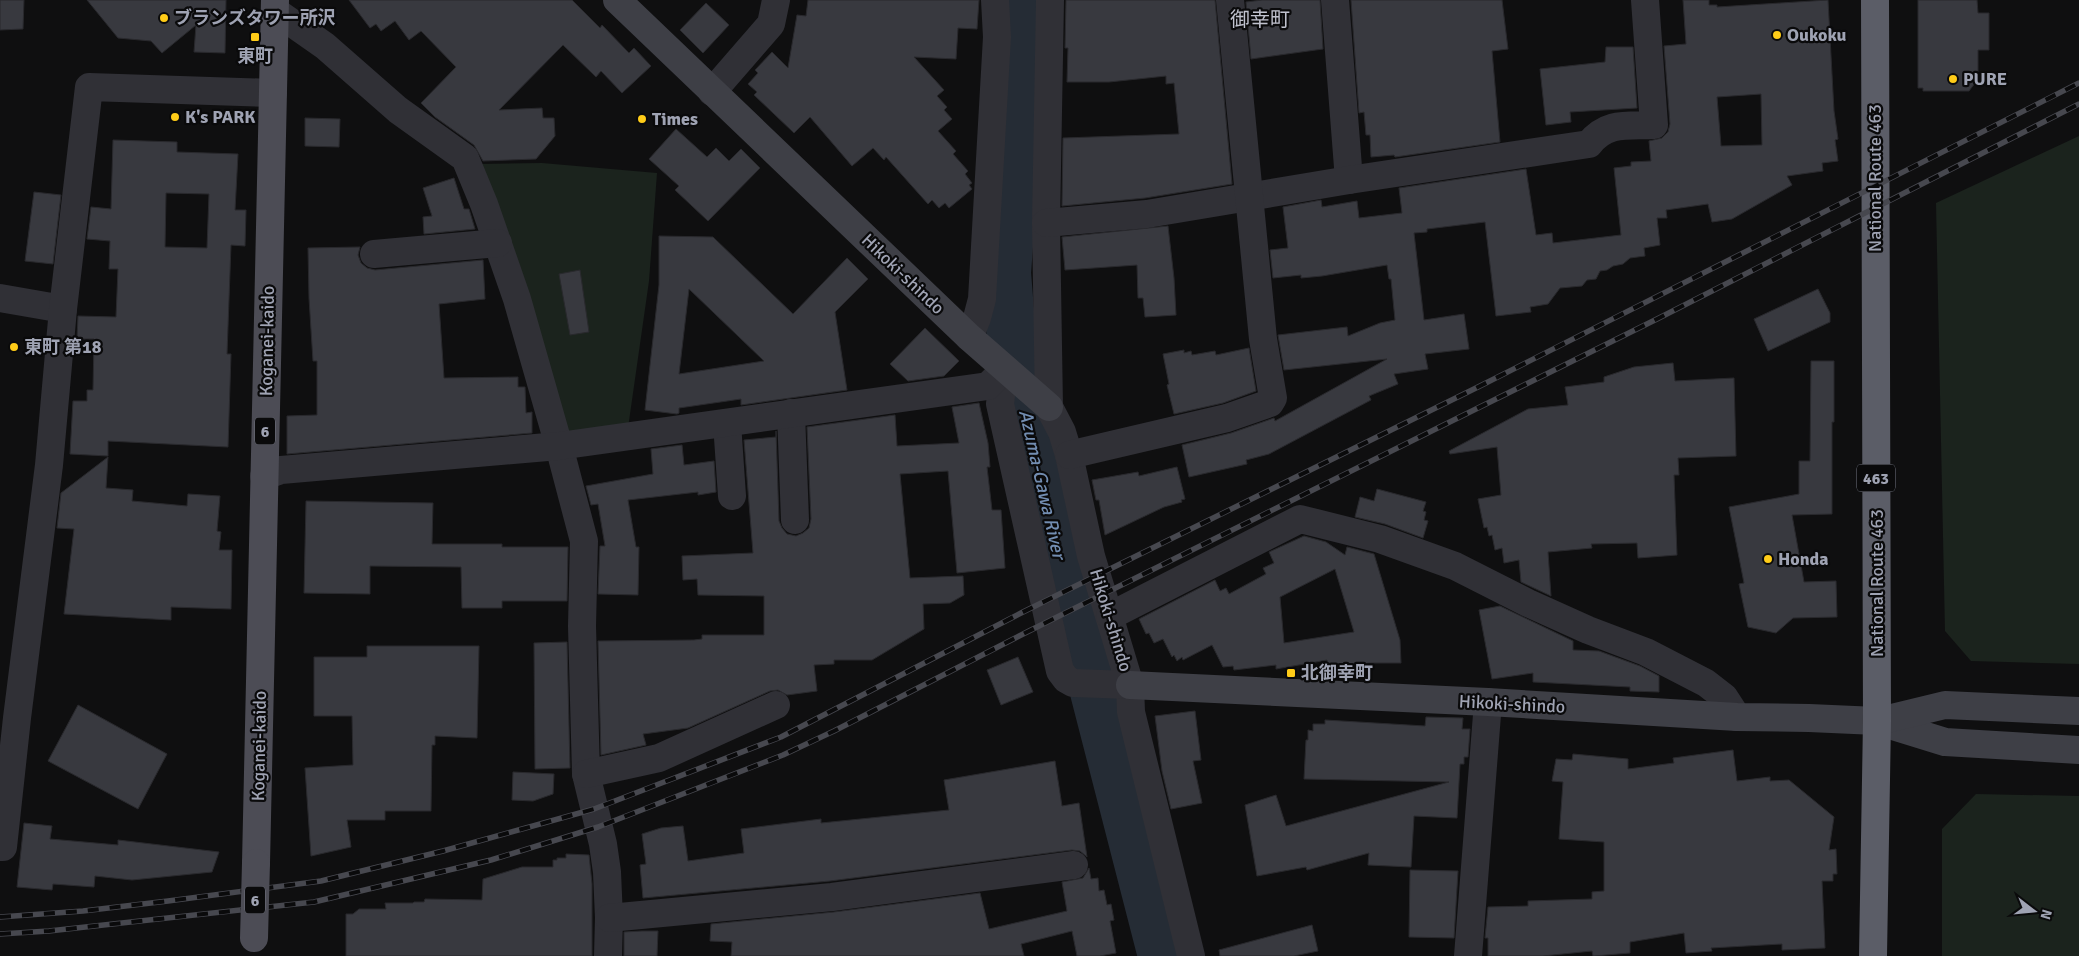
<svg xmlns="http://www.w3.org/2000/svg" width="2079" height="956" font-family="Signika,'Noto Sans JP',sans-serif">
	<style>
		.green { fill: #1b231d }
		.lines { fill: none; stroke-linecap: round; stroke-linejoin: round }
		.river { stroke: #252c35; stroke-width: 50 }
		.building { fill: #38393f; stroke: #29292d; fill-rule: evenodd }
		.street { stroke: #303036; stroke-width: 28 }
		.secondary { stroke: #3e3f46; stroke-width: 28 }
		.primary { stroke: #4c4c55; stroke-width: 28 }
		.highway { stroke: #5b5d67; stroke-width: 28 }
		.rail-casing { stroke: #47484f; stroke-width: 5.5 }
		.rail { stroke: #0a0a0b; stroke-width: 4; stroke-dasharray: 11; stroke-linecap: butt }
		.primary-bridge { stroke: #4c4c55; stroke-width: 28 }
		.poi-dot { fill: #ffcc18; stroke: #0a0a0b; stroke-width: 2 }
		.labels { text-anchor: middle; stroke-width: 4.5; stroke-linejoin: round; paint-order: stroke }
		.shield { fill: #0a0a0b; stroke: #727581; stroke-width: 1 }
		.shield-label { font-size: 16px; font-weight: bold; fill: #9fa3b3 }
		.poi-label { font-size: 18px; font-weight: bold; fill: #9fa3b3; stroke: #0a0a0b; text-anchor: start }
		.street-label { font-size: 18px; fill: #9fa3b3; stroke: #0a0a0b }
		.water-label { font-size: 19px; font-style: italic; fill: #728db1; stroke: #0a0a0b }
		.quarter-label { font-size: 20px; fill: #c0c2ce; stroke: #0a0a0b }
	</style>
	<rect width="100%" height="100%" fill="#0f0f10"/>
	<!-- green -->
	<g class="green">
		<path d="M2079,136V664L1971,661L1945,631L1936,203Z"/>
		<path d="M542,163L657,173L649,281L628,428L566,440L478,164Z"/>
		<path d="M1976,794L2079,796V956H1942V829Z"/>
	</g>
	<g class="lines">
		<!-- river -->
		<path class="river" d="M1017,0V123L1006,273L1010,323L1031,443L1163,956"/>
	</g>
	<!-- building -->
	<g class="building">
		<path d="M0,0H24L23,29L0,30Z"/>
		<path d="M87,0H226L225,53L194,52L196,25L162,53L151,41L118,38Z"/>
		<path d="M349,0H572L600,28L602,25L629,53L634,48L651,66L622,93L601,71L596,77L563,45L499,110L542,108L543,118H554L555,136L536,159L483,161L474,145L435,117L421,103L456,67L421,31L409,40L395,21L381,31L376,24L370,28Z"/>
		<path d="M808,0H979L977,29L958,28L956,59L914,57L944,90L937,96L947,107L944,110L952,119L938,131L956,151L953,154L968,171L965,174L972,183L969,185L972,189L949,208L945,203L939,208L932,200L928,204L886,157L884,160L873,148L852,166L810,117L794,133L754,95L757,92L748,84L758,73L755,70L772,52L788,68L797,15L806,16Z"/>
		<path d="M1066,0H1215L1232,184L1145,198L1062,206L1063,138L1179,134L1174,83L1166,84V76L1109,82H1067L1068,48H1065Z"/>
		<path d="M1262,0H1320L1323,49L1251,59L1246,2Z"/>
		<path d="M1351,0H1502L1508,49L1492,51L1500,142L1395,157L1394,155L1371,157L1370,135H1366L1364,112L1359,113Z"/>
		<path d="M1683,0H1709V5H1717V7L1828,0L1834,111L1838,139L1835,140L1838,161L1822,163L1823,171L1787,176L1792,185L1732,219L1712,222L1708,204L1666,210L1667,218H1657L1660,245L1644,248L1645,256L1630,258L1623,264L1613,266L1607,270L1600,271L1596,279L1587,280L1582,286L1560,288L1548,304L1530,307L1531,312L1496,316L1485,222L1427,229V232L1414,233L1424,320L1464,314L1469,349L1425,354L1428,369L1394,374L1398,384L1369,396L1371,400L1269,454L1246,460L1247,464L1189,477L1182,445L1231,433L1274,418L1275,421L1387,359L1284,370L1278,335L1347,327L1348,336L1380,323L1395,320L1391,279H1389L1387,265L1322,276L1301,278V275L1273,278L1270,250L1288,248L1283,207L1321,200L1322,207L1357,201L1359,218L1402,213L1399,188L1526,169L1536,235L1552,233L1553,243L1621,235L1614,168L1631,166V162L1651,161L1649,141L1662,138L1668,132L1670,124L1664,46L1686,44ZM1761,94L1762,145L1721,146L1717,97Z"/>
		<path d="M1918,0H1977L1978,13H1989V50H1978V79L1969,91H1923V88H1918Z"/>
		<path d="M706,3L729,25L703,53L680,30Z"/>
		<path d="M1606,47H1633L1637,108L1570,112L1571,122L1546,125L1540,69L1605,62Z"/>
		<path d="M305,118L340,119L339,147L305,146Z"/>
		<path d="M676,129L707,157L716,148L729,161L741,149L760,168L708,221L675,190L679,186L649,159Z"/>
		<path d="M113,140L177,142V152L238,154L235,210H246L245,246L231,245L227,354H231L228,447L108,441V456L70,454L73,401H87V390H93L94,339H77L78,316L116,317L118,269H109L110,241L87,239L91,207L111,209ZM166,193L209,194L207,248L165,247Z"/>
		<path d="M454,178L464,209H469L475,229L424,234L423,217L432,216L423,188Z"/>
		<path d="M34,192L61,195L53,264L25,261Z"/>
		<path d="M1168,226L1174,278L1176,315L1145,317L1143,298H1138L1137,265L1065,270L1062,237Z"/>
		<path d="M659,236L713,237L793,314L847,258L868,279L835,312L847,390L741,405V399L679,408V413L677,414L645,410L659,285ZM689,289L764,361L679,374Z"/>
		<path d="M360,247L358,255L361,263L367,268L375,270L483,260L485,299L439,304L444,378L518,377V387H525L526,413L532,412V433L287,454V416L317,415V361H313L309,298L308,248Z"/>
		<path d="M580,270L589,332L570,335L559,274Z"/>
		<path d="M1818,289L1830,313V322L1768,351L1754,319Z"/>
		<path d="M925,328L959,361L944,376L908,381L890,364Z"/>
		<path d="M1249,348L1256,391L1223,403L1174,414L1167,385L1169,384L1163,354L1184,350V353L1191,351L1192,355L1215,351L1216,355Z"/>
		<path d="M1811,361H1834V422H1832V514L1792,515L1804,582L1836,581L1837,617L1793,618L1776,633L1748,627L1739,584L1744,583L1729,507L1799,494V461H1810Z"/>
		<path d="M1673,363L1675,381L1734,378L1736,456L1678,458L1679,475H1674L1677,555L1638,558L1637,543L1591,544L1592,548L1548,552L1551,596L1521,582L1519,560L1504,563L1502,548L1495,550L1492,535L1489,536L1487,527L1484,528L1478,499L1501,495L1497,447L1450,454L1449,451L1528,409L1568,405L1565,387L1604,382V377L1634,367Z"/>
		<path d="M979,403L988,443L990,467H987L992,510H1001L1005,568L957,573L948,471L900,474L910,578L963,576L964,595L950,603L923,604L924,629L872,660H834V664L814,665L817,691L787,695L778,690L770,691L688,728L643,734L646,745L601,755L598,641L694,640L702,639V635H764V596L698,595L697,579L683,580L682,556L753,553L744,440L776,437V431L779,521L782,528L787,534L796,536L803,533L809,528L811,519L807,427L895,415L897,446L959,443L952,407Z"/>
		<path d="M682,445L684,465L714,461L716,492L698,495V492L628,500L636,547H639L638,595L598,594L600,546H605L598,504L591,505L586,486L653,474L651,449Z"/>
		<path d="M108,457L106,488L133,490L132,501L187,506L188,494L220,496L217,531L221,532L219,550H232L231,609L171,607V620L64,614L74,529L57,528L61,493Z"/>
		<path d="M1177,467L1185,499L1181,500L1182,502L1164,507L1105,535L1099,500H1096L1092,480L1138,472L1139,476Z"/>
		<path d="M1377,489L1426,502L1423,511L1426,512L1424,520L1428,521L1423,538L1385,524L1355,517L1360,497L1374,501Z"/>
		<path d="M306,501L433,503L432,544H502V547H568L567,601H502V608H462L461,567L370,566V594L304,593Z"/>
		<path d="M1304,536L1326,542L1345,555L1347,547L1374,554L1400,640L1401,663H1369L1328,669L1327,660L1276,669V665L1234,670L1233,666L1223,667L1212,645L1183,660L1182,657L1177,661L1174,655L1172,657L1163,639L1154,643L1149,633L1146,634L1139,619L1215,580L1220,591L1226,588L1229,594L1266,574L1263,568L1274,563L1269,552ZM1335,569L1354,632L1284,643L1280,597Z"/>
		<path d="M1500,606L1573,641V650L1599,651L1640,666L1659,676V692L1630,691V687L1533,682V673L1492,679L1479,610Z"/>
		<path d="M567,642L570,768L535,769L534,643Z"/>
		<path d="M367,646H479L477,738L435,736V745H432L431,811H385V820H347L351,847L311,856L305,768L353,765L352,716H314V657H367Z"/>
		<path d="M1018,657L1033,692L1001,705L987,670Z"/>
		<path d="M78,705L167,754L138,809L48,761Z"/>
		<path d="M1195,711L1201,760L1193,761L1202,803L1171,809L1162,771L1155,716Z"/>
		<path d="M1426,717L1463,718L1462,729H1470L1468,757H1464V764H1460L1457,818L1414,816L1411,867L1368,865L1369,853L1307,870L1306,867L1257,876L1245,805L1276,795L1286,826L1449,782L1304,779L1306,740H1308V730L1313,731V724H1325V720L1425,726Z"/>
		<path d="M1733,750L1737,781L1770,777V781L1789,780L1834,817L1829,850L1836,849L1837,874H1833V881H1822L1825,948L1782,950V944L1711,948L1712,951L1686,953L1684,933L1630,942V953L1594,956H1593L1592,951L1543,956H1488V938H1485L1488,907L1528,906V901L1592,899V892L1604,891V842L1559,839L1563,782L1552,781L1556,759L1572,760L1573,754L1628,759V769L1674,763L1673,758Z"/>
		<path d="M1055,761L1062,806L1079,803L1087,857L1080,851L1072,850L830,881L643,898L640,865L646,864L642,834L661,828L683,826L688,861L744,853L741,829L821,819V823L949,810L944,780Z"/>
		<path d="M513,772L554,774L553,794L533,801L512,800Z"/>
		<path d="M24,823L52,826L50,839L118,845V840L219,852L212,872L132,880L95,876L94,887L53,884L52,890L17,887Z"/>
		<path d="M566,854L589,855L592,884V956H346V914H353L359,909H386L385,903H413L414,902H424L425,899L482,900L483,879L522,867H553V860H557V858H566Z"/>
		<path d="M1089,868L1091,879L1098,878L1099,891L1104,890L1107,905L1111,904L1114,920L1110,921L1116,953L1100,956H1077L1072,931L1021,944L1024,956H731L732,942L710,941L711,924L834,912L980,893L989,929L1067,911L1062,882L1083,878Z"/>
		<path d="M1410,870L1458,871L1454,938L1409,937Z"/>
		<path d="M1312,925L1318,951L1294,956H1220L1219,950Z"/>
		<path d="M642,931H658L657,956H624V932Z"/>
	</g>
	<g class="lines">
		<!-- street -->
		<g class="street">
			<path d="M1050,0L1046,223L1049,407L1062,432L1069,455L1091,556L1130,685L1131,712L1191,956"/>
			<path d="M1335,0L1349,180"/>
			<path d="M275,11L325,46L398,110L465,158L484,204L517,299L559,446L584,541L582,626L586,774L603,844L607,872L609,918L608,956"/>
			<path d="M712,92L771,24L776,0"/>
			<path d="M1046,223L1147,214L1349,180L1589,144C1607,121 1628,126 1654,125L1645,0"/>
			<path d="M374,254L498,243"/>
			<path d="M0,298L63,309"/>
			<path d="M969,337L977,318L982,299L997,37L995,0"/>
			<path d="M1004,370L1000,404L1060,671L1066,679L1073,683L1130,685"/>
			<path d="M791,413L795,520"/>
			<path d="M727,423L732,496"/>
			<path d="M1069,455L1227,418L1270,403L1273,398L1263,339L1230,0"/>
			<path d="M264,476L281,470L559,446L988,386L1004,370"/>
			<path d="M1110,616L1300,519L1380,539L1455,566L1528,603L1588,630L1646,652L1706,683L1724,697L1737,717"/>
			<path d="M586,774L659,758L776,705"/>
			<path d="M0,847H3L17,718L49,465L63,309L89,87L273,93"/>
			<path d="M609,918L832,897L1074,865"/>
			<path d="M1468,956L1488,702"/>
		</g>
		<!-- secondary -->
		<g class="secondary">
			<path d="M617,0L969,337L1049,407"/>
			<path d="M1130,685L1488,702L1737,717L1809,718L1877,721L1945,742L2079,750"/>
			<path d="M1879,721L1945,705L2079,711"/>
		</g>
		<!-- primary -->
		<path class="primary" d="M256,863L275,0"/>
		<!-- highway -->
		<path class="highway" d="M1873,956L1877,721L1875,0"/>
		<!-- rail casing -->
		<g class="rail-casing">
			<g id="rail">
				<path d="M0,917L83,911L168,901L321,881L443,851L594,809L781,737L1021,613L1478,387L2079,83"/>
				<path d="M0,934L49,931L314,902L491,860L598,827L783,755L834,731L1029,631L1657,319L2079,104"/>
			</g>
		</g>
		<!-- rail -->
		<use href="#rail" class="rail"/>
		<!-- primary-bridge -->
		<path class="primary-bridge" d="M254,938L256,863"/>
	</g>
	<!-- markers -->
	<g class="poi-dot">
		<circle cx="164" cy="18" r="5"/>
		<circle cx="1777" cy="35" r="5"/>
		<rect x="250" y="32" width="10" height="10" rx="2.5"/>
		<circle cx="1953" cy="79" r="5"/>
		<circle cx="175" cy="117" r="5"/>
		<circle cx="642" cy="119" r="5"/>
		<circle cx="14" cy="347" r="5"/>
		<circle cx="1768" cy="559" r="5"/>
		<rect x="1286" y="668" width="10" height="10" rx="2.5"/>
	</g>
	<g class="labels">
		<!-- shield labels -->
		<g class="shield">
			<rect x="255" y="417.5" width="20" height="27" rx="4"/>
			<rect x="1857" y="464.5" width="38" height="27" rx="4"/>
			<rect x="245" y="886.5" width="20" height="27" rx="4"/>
		</g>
		<g class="shield-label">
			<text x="265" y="437">6</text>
			<text x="1876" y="484">463</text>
			<text x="255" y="906">6</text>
		</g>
		<!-- poi labels -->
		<g class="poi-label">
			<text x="174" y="24">ブランズタワー所沢</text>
			<text x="1787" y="41">Oukoku</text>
			<text x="255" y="62" text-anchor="middle">東町</text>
			<text x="1963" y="85">PURE</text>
			<text x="185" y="123">K's PARK</text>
			<text x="652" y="125">Times</text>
			<text x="24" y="353">東町 第18</text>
			<text x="1778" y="565">Honda</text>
			<text x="1301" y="679">北御幸町</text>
		</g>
		<!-- street labels -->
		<g class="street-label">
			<text transform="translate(1875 178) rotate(-90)" y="6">National Route 463</text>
			<text transform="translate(903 274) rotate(44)" y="6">Hikoki-shindo</text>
			<text transform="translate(267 341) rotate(-89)" y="6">Koganei-kaido</text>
			<text transform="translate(1877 583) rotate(-90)" y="6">National Route 463</text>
			<text transform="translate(1111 620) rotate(73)" y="6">Hikoki-shindo</text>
			<text transform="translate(1512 704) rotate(3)" y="6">Hikoki-shindo</text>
			<text transform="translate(259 746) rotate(-89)" y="6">Koganei-kaido</text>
		</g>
		<!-- water labels -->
		<g class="water-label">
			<text transform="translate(1043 484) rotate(77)" y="7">Azuma-Gawa River</text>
		</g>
		<!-- quarter labels -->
		<g class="quarter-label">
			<text x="1260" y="26">御幸町</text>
		</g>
	</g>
	<!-- north arrow -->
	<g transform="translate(2034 911) rotate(106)" stroke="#0a0a0b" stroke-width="4" paint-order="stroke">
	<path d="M0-4L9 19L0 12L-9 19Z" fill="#9fa3b3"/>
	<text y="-8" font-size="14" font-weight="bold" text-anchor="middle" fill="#9fa3b3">N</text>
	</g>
</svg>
